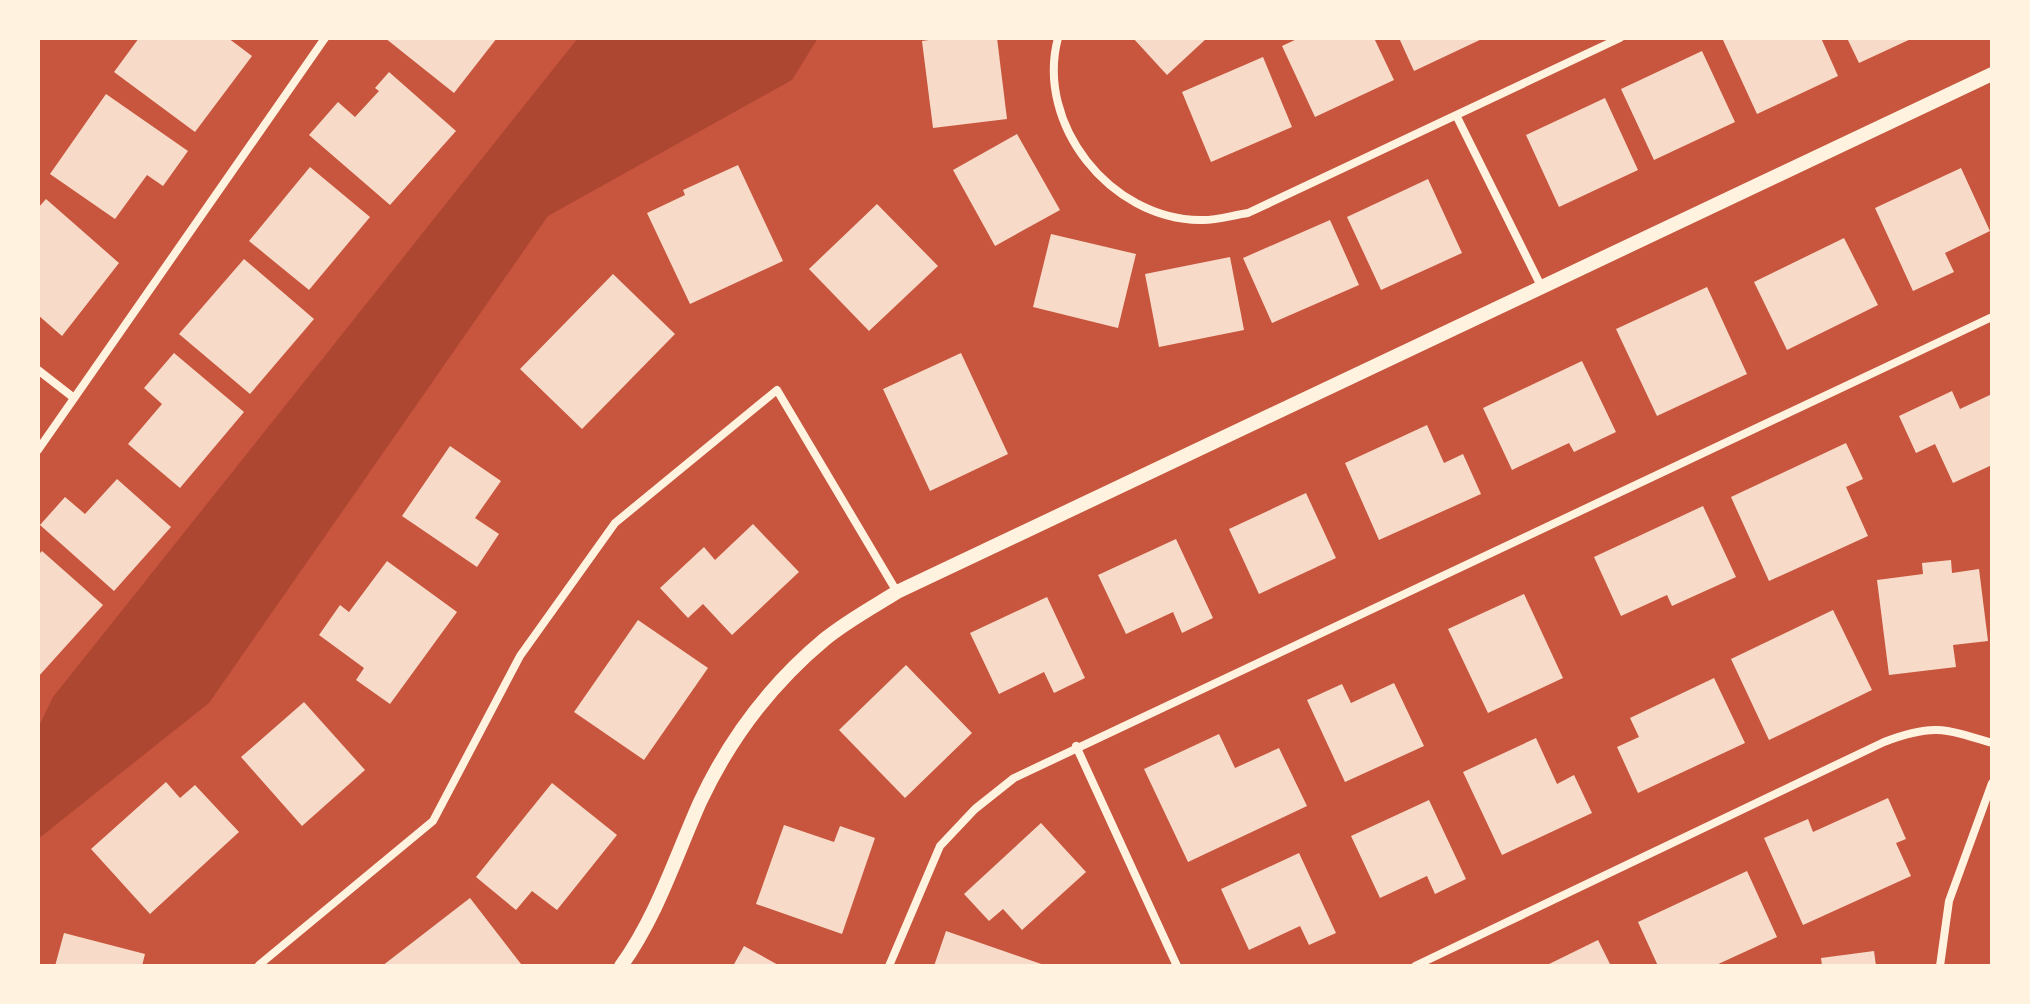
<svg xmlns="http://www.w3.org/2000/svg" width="2030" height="1004" font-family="Helvetica,sans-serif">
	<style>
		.green { fill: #ae4732 }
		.building { fill: #f7dbc8 }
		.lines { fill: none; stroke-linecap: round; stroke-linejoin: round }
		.minor { stroke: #fff3e0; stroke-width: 8 }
		.tertiary { stroke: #fff3e0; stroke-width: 14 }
	</style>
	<rect width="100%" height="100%" fill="#c8553d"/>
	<!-- green -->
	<path class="green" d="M578,38H818L792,80L548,216L209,703L38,839V728L53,697Z"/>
	<!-- building -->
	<g class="building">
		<path d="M139,38H228L252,56L195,132L114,72Z"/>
		<path d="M385,38H497L454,93Z"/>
		<path d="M942,38H997L1007,119L933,128L922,41Z"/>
		<path d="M1133,38H1207L1167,75Z"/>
		<path d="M1299,38H1374L1394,80L1315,117L1282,46Z"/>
		<path d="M1399,38H1484L1414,71Z"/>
		<path d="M1728,38H1821L1838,76L1757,114L1723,40Z"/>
		<path d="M1847,38H1913L1859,63Z"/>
		<path d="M1702,51L1735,122L1654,160L1621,89Z"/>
		<path d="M1263,57L1292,127L1211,162L1182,92Z"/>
		<path d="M389,72L456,131L390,205L309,135L338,102L355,117L379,91L375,88Z"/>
		<path d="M106,94L188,151L163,186L147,175L115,219L50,174Z"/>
		<path d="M1605,98L1638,170L1559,207L1526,135Z"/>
		<path d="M1017,134L1060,210L995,246L953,170Z"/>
		<path d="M738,165L783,261L690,304L647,213L685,195L683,190Z"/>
		<path d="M310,167L370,217L309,290L249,241Z"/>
		<path d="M1961,168L1990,231L1945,253L1954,272L1913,291L1875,208Z"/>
		<path d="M1428,179L1462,253L1381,290L1347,217Z"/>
		<path d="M46,199L119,263L62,336L38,315V208Z"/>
		<path d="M877,204L938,266L869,331L809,269Z"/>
		<path d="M1330,220L1359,285L1272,323L1243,258Z"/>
		<path d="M1051,234L1136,254L1118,328L1033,307Z"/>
		<path d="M1844,238L1878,305L1787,350L1754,282Z"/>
		<path d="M1230,257L1244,330L1159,347L1145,274Z"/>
		<path d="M244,259L314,319L250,394L179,334Z"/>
		<path d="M613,274L675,334L582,429L520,369Z"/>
		<path d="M1707,287L1747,374L1657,416L1616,329Z"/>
		<path d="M174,353L244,412L180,488L128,444L162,404L144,388Z"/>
		<path d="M961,353L1008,454L930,491L883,389Z"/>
		<path d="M1582,361L1616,432L1574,452L1569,443L1512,470L1483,408Z"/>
		<path d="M1952,391L1960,409L1992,394V465L1953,483L1935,444L1916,453L1899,416Z"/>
		<path d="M1427,425L1444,463L1463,454L1481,494L1379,540L1345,463Z"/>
		<path d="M1846,443L1863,479L1846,487L1868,536L1769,581L1731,497Z"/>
		<path d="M450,446L501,481L475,518L499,534L477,567L402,516Z"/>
		<path d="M117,479L171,527L114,591L40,525L65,497L85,514Z"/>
		<path d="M1306,493L1336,558L1259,594L1229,529Z"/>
		<path d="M1703,506L1736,577L1672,606L1667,595L1621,616L1594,557Z"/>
		<path d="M753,524L799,572L732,635L703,604L688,618L660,588L704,547L715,560Z"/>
		<path d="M1176,539L1213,618L1182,633L1173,612L1126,634L1098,575Z"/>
		<path d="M42,551L103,605L38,677V555Z"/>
		<path d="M1951,560L1952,573L1979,569L1988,641L1953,645L1956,667L1889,675L1877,580L1923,574L1922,563Z"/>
		<path d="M387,561L457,612L390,704L356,680L364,668L319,635L340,605L349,612Z"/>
		<path d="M1524,594L1563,678L1488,713L1448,629Z"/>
		<path d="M1047,597L1085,678L1054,693L1044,672L999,694L970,633Z"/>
		<path d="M1833,610L1872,690L1769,740L1731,659Z"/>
		<path d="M638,620L708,668L644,760L574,712Z"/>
		<path d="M906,665L972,733L905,798L839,730Z"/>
		<path d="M1714,678L1745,743L1638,793L1617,747L1639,737L1630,718Z"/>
		<path d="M1394,683L1424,746L1345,782L1307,700L1342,684L1351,703Z"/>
		<path d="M304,702L365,770L302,826L241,757Z"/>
		<path d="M1219,734L1235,768L1279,748L1307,806L1188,862L1144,769Z"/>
		<path d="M1536,738L1557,784L1574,775L1592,813L1502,855L1463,772Z"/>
		<path d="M166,782L180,798L195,785L239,832L150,914L91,849Z"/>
		<path d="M552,783L617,835L557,910L532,891L516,910L476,877Z"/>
		<path d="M1888,798L1906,839L1896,843L1911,876L1803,925L1764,838L1808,819L1813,832Z"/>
		<path d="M1429,800L1466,879L1435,894L1427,876L1380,898L1351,836Z"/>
		<path d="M1041,823L1086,872L1022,930L1003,909L989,921L964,894Z"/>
		<path d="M784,825L834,842L840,826L875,838L842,934L756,904Z"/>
		<path d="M1299,853L1336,933L1309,945L1300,926L1249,950L1221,889Z"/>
		<path d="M1747,871L1777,937L1714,966H1658L1638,922Z"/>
		<path d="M470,898L521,964L382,966Z"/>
		<path d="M946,931L1047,966H934Z"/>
		<path d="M64,933L145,954L142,966H55Z"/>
		<path d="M1598,940L1611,966H1545Z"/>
		<path d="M744,946L780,966H733Z"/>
		<path d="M1874,951L1876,966H1822L1821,958Z"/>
	</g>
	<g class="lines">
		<!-- minor -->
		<g class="minor">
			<path d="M1058,38C1035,124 1110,219 1200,220C1215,221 1233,215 1248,213L1620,38"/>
			<path d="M1457,117L1541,286"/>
			<path d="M38,370L74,398"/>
			<path d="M38,450L325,38"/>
			<path d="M1076,746L1177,966"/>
			<path d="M259,965L433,821L520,656L615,523L777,390L897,592"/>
			<path d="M889,966L940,846L975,809L1014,778L1992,317"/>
			<path d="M1415,966L1884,742C1932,724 1943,728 1992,743"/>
			<path d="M1940,966L1949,901L1992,783"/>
		</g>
		<!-- tertiary -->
		<path class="tertiary" d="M621,966C657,916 675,858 700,802C729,740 772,683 825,639C847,621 873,607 897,592L1992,74"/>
	</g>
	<!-- border -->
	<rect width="2030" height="1004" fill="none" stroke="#fff3e0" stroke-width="80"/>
</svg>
